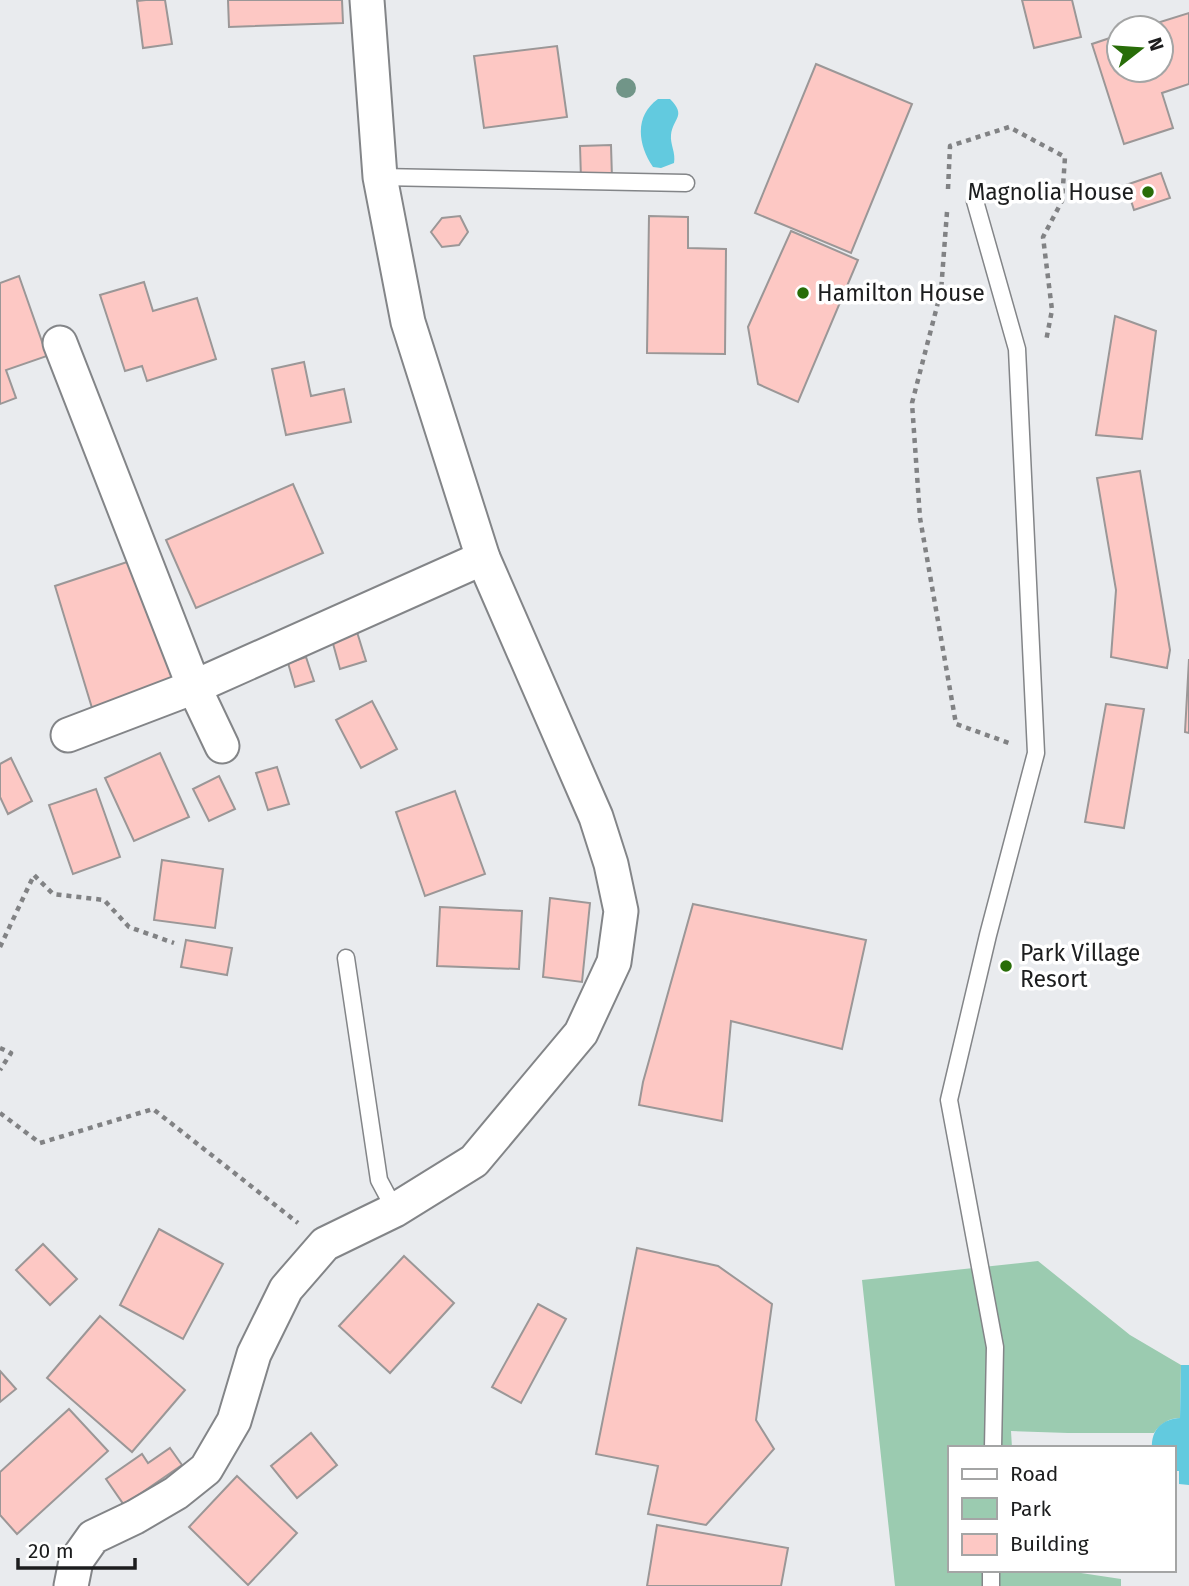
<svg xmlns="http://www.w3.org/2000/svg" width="1189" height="1586" font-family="'Fira Sans',sans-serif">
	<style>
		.green { fill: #9bcbb0 }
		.water { fill: #62cadf }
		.building { fill: #fdc8c4; stroke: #9b9797; stroke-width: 2 }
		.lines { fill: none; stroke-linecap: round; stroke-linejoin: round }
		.service-casing { stroke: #838588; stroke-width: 19 }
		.minor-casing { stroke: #838588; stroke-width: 37 }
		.path { stroke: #818284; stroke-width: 4.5; stroke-dasharray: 5 5; stroke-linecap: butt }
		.service { stroke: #fff; stroke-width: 16 }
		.minor { stroke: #fff; stroke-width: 33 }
		.tree { fill: #719588 }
		.poi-dot { fill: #286d08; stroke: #fff; stroke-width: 2.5 }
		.labels { text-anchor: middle; stroke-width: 7; stroke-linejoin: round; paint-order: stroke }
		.poi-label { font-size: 23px; fill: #1c1d1e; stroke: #fff; text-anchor: start }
	</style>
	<rect width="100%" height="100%" fill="#e9ebee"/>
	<!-- green -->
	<path class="green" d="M1038,1261L1130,1335L1181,1365L1180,1418C1169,1418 1160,1424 1154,1433H1068L1011,1431L1012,1448H949V1570H1061L1121,1579V1586H895L862,1280Z"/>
	<!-- water -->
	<g class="water">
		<path d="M658,99H670C687,116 673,118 671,135C670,144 676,153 674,163L661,168L653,167C638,145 634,116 658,99Z"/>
		<path d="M1181,1365H1189V1485L1179,1484V1471H1173V1448H1152C1151,1429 1163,1419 1180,1418Z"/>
	</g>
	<!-- building -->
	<g class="building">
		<path d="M146,0H165L172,44L143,48L137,1Z"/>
		<path d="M228,0H342L343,23L229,27Z"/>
		<path d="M1022,0H1072L1081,37L1034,48Z"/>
		<path d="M1189,13V84L1162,93L1173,128L1124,144L1092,44L1119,35V70H1161V28H1141Z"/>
		<path d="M557,46L567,117L484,128L474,56Z"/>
		<path d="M816,64L912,104L851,253L755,213Z"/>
		<path d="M611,145L612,178L581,179L580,146Z"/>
		<path d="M1161,173L1170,198L1134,210L1126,185Z"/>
		<path d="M460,216L468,232L459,245L442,247L431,232L442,218Z"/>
		<path d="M649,216L688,217V248L726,249L725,354L647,353Z"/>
		<path d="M791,231L858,260L798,402L758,384L748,327Z"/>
		<path d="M19,276L47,356L6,370L16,398L0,404V283Z"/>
		<path d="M144,282L153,311L197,298L216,359L147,381L142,366L125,371L100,295Z"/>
		<path d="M1115,316L1156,331L1142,439L1096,435Z"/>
		<path d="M304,362L311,396L344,389L351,422L286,435L272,369Z"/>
		<path d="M1140,471L1170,650L1167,668L1111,657L1116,590L1097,478Z"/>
		<path d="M293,484L323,553L196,608L166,540Z"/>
		<path d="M139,558L175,680L92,708L55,586Z"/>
		<path d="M357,632L366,661L340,669L332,640Z"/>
		<path d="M306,657L314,681L295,687L288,663Z"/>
		<path d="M1189,659V733L1185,732Z"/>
		<path d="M372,701L397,749L361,768L336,720Z"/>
		<path d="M1106,704L1144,709L1124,828L1085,822Z"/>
		<path d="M160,753L189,817L134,841L105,778Z"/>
		<path d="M11,758L32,801L8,814L0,797V764Z"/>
		<path d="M277,767L289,804L268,810L256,773Z"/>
		<path d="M219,776L235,809L209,821L193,789Z"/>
		<path d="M96,789L120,857L73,874L49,805Z"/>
		<path d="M455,791L485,874L425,896L396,812Z"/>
		<path d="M162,860L223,869L215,928L154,920Z"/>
		<path d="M550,898L590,903L582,982L543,977Z"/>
		<path d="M693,904L866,940L842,1049L731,1021L722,1121L639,1105L643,1082Z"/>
		<path d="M440,907L522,911L519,969L437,966Z"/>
		<path d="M186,940L232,948L227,975L181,967Z"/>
		<path d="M159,1229L223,1264L183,1339L120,1305Z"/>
		<path d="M43,1244L77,1279L50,1305L16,1270Z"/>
		<path d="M637,1248L718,1266L772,1304L756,1420L774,1449L706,1525L648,1514L658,1466L596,1454Z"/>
		<path d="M404,1256L454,1303L390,1373L339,1326Z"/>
		<path d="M538,1304L566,1319L521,1403L492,1387Z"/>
		<path d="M100,1316L185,1390L132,1452L47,1378Z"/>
		<path d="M0,1371L16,1389L0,1402Z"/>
		<path d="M69,1409L108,1451L17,1534L0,1515V1472Z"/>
		<path d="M311,1433L337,1465L297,1498L271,1466Z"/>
		<path d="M170,1448L182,1465L124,1505L106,1479L142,1454L148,1463Z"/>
		<path d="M237,1476L297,1533L248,1585L189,1527Z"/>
		<path d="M657,1525L788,1548L781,1586H647Z"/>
	</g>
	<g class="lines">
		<!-- service casing -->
		<g class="service-casing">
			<g id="service">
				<path d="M380,177L686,183"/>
				<path d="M975,201L1017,349L1036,753L988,935L949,1100L995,1347L993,1448"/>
				<path d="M346,958L379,1180L395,1210"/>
				<path d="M991,1586V1570"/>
			</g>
		</g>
		<!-- minor casing -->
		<g class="minor-casing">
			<g id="minor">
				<path d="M60,343L194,687L222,746"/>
				<path d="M68,735L194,687L483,558"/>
				<path d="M71,1586L76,1561L93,1537L135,1517L176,1493L206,1469L234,1421L254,1354L286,1289L325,1244L395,1210L474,1161L581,1033L614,962L621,911L611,864L596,817L483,558L408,322L380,177L367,0"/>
			</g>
		</g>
		<!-- path -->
		<g class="path">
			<path d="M948,189L950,146L1009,127L1065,157L1062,201L1043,237L1052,310L1046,341"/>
			<path d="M947,212L941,291L912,403L920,518L956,724L1009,743"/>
			<path d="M0,947L34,875L53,894L104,900L129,927L174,943"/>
			<path d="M0,1048L11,1053L0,1070"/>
			<path d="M0,1113L40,1143L153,1109L298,1223"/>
		</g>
		<!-- service -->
		<use href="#service" class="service"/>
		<!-- minor -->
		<use href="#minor" class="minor"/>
	</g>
	<!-- trees -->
	<circle class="tree" cx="626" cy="88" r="10"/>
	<!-- markers -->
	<g class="poi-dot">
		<circle cx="1148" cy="192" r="7"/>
		<circle cx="803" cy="293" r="7"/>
		<circle cx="1006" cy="966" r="7"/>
	</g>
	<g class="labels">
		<!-- poi labels -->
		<g class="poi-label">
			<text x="1134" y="200" text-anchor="end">Magnolia House</text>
			<text x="817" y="301">Hamilton House</text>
			<text x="1020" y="961">Park Village<tspan x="1020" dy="26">Resort</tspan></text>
		</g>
	</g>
	<!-- legend -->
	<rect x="948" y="1446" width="228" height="126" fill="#ffffff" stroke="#a4a5a5" stroke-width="2"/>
	<rect x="962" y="1469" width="35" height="10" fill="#ffffff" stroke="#a4a5a5" stroke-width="2"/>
	<text x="1010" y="1481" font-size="21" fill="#1c1d1e">Road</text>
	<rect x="962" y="1498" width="35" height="21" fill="#9bcbb0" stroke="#a4a5a5" stroke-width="2"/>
	<text x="1010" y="1516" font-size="21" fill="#1c1d1e">Park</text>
	<rect x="962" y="1534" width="35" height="21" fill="#fdc8c4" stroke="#a4a5a5" stroke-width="2"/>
	<text x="1010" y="1551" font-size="21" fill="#1c1d1e">Building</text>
	<!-- north arrow -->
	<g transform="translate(1140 49) rotate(73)"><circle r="33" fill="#ffffff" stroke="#a4a5a5" stroke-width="2"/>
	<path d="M0-5L12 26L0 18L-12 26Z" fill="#286d08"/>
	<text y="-10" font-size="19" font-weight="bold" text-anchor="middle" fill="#1c1d1e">N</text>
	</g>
	<!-- scale -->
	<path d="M18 1558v10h117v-10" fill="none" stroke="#1c1d1e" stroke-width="3.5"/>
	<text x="28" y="1558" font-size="21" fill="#1c1d1e" stroke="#ffffff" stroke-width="5" paint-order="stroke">20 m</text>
</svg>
